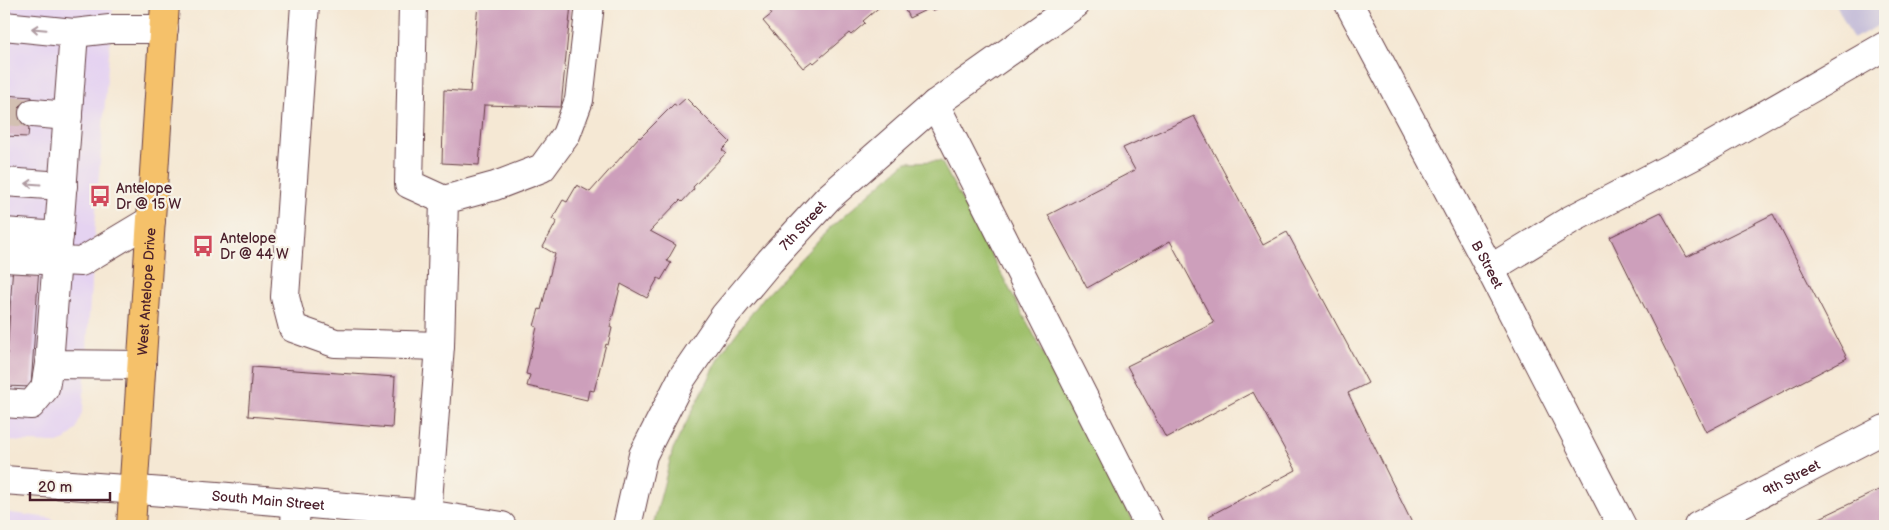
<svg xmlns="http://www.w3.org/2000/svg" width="1889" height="530" font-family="'Balsamiq Sans',sans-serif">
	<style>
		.built { fill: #e5d3f1 }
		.industrial { fill: #c7c0d9 }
		.green { fill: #9dbf69; stroke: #746f4a }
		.building { fill: #cd9fbb }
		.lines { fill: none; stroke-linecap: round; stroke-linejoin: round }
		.minor-tunnel { stroke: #d3c0b2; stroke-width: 28; stroke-dasharray: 28 14; stroke-linecap: butt }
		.minor-casing { stroke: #643d44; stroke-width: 30 }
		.major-casing { stroke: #643d44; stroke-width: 30 }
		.minor { stroke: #fff; stroke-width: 28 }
		.major { stroke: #f5c16b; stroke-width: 28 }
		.oneway { stroke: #ae9aa0 }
		.labels { text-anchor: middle; stroke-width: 4.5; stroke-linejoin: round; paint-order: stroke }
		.poi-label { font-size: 14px; fill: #4a1f2b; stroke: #f7f3e8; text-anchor: start }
		.street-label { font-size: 14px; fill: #4a1f2b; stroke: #f7f3e8 }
	</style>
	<rect width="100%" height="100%" fill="#f7f3e8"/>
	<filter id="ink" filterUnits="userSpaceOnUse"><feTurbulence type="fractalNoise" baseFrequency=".02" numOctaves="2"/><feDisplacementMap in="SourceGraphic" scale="10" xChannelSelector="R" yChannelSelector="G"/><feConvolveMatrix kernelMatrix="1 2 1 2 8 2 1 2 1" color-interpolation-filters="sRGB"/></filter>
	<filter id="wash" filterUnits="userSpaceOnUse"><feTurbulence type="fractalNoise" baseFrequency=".0096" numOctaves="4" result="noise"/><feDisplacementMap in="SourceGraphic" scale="20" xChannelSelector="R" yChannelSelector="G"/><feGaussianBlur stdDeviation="1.12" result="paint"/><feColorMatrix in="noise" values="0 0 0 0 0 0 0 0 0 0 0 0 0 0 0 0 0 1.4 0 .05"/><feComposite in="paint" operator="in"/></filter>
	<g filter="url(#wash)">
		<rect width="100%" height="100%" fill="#f5e8d4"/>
		<!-- built -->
		<g class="built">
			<path d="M4,4L113,5L95,223L83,409L76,430L65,440L57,443L4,441Z"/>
			<path d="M4,512L50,518L65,526H4Z"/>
		</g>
		<!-- industrial -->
		<path class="industrial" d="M1836,4H1885V22L1853,39Z"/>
		<!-- green -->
		<path class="green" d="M941,161L1136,526H653L673,449L723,351L764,297L829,229L906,162Z"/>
		<g id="blocks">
			<!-- building -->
			<g class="building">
				<path d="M478,4H571L561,107L484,105L479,165L442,163L444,90L470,92Z"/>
				<path d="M775,4H883L863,21L865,23L851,35L849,33L814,63L812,61L803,68L763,21L772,14L769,10Z"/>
				<path d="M902,4H946L932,11L930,8L909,18Z"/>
				<path d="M4,95L32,97L28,137L4,136Z"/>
				<path d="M686,98L730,142L722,150L726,153L693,187L694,189L682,202L680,200L650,231L676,245L667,261L671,263L661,280L658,278L647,298L621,284L610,327L612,328L608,345L606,344L594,391L589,390L587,400L527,386L530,375L526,374L537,327L534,326L539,309L541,310L555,254L543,247L557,221L552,219L563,200L567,202L577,185L590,192L639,137L640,138L674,104L677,106Z"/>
				<path d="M1194,116L1263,245L1287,232L1368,383L1348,393L1413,525L1411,526H1215L1209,516L1296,470L1253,392L1166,438L1127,366L1214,323L1170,241L1087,288L1048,215L1135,170L1123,148Z"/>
				<path d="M1661,212L1687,257L1773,214L1847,358L1706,432L1610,237Z"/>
				<path d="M13,264L39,266L31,387L5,386Z"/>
				<path d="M252,367L395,377L392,428L248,416Z"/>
				<path d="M1885,487V526H1803Z"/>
			</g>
		</g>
	</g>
	<g filter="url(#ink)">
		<use href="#blocks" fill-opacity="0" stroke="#643d44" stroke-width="1"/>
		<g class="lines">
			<!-- minor-tunnel -->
			<path class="minor-tunnel" d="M4,111L33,113"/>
			<!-- minor casing -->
			<g class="minor-casing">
				<g id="minor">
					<path d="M305,4L285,297L293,328L335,343L440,346"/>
					<path d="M413,4L409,184L444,200"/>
					<path id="s1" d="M1349,4L1490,269L1622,526"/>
					<path d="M4,26L74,33"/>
					<path d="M935,104L1149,526"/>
					<path d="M33,113L68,116"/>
					<path d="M4,182L63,186"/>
					<path d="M4,232L59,236"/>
					<path d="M4,258L81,262L151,220"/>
					<path d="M1490,269L1570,220L1695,155L1885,46"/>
					<path d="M142,365L49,364L74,33L110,29H164"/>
					<path d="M4,403L31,405L45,388L49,364"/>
					<path id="s2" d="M4,480L217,496L427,514L502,526"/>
					<path d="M427,514L440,346L444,200L495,186L542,168L566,135L579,100L590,4"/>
					<path d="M295,526L296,503"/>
					<path id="s3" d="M627,526L643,455L682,378L725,315L770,261L828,198L935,104L1076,4"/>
					<path id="s4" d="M1698,526L1885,429"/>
				</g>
			</g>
			<!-- major casing -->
			<g class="major-casing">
				<g id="major">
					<path id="s5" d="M131,526L165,4"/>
				</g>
			</g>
			<!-- minor -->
			<use href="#minor" class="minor"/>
			<!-- major -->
			<use href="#major" class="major"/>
		</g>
		<!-- one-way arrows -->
		<defs><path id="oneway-shaft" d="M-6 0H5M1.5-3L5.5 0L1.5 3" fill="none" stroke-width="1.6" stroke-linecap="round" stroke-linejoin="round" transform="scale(1.25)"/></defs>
		<g class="oneway">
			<use href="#oneway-shaft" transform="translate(39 29) rotate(-175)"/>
			<use href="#oneway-shaft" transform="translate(33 184) rotate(-176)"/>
		</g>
	</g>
	<!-- icons -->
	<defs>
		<g id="bus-bare" transform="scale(1.725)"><path d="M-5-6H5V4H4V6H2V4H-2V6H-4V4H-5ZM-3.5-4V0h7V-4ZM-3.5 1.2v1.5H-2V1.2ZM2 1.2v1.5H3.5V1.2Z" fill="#d1495b" stroke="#f7f3e8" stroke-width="2.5" paint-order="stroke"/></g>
	</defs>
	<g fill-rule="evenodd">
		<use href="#bus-bare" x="100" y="196"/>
		<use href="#bus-bare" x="203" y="246"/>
	</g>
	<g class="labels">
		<!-- poi labels -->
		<g class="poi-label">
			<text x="116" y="193">Antelope<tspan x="116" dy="16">Dr @ 15 W</tspan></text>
			<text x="220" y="243">Antelope<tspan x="220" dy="16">Dr @ 44 W</tspan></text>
		</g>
		<!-- street labels -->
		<g class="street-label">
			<text dy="5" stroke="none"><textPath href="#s3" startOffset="354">7th Street</textPath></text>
			<text dy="5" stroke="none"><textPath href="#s1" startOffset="295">B Street</textPath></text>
			<text dy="5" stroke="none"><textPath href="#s5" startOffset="235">West Antelope Drive</textPath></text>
			<text dy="5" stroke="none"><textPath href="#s4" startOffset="105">9th Street</textPath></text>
			<text dy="5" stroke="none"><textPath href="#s2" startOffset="265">South Main Street</textPath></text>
		</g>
	</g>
	<!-- margin -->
	<rect width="1889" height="530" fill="none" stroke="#f7f3e8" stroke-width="20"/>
	<!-- scale -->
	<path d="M30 492v8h80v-8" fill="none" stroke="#4a1f2b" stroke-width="2.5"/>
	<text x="38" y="492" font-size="15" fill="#4a1f2b" stroke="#f7f3e8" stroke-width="4" paint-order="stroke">20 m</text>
</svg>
